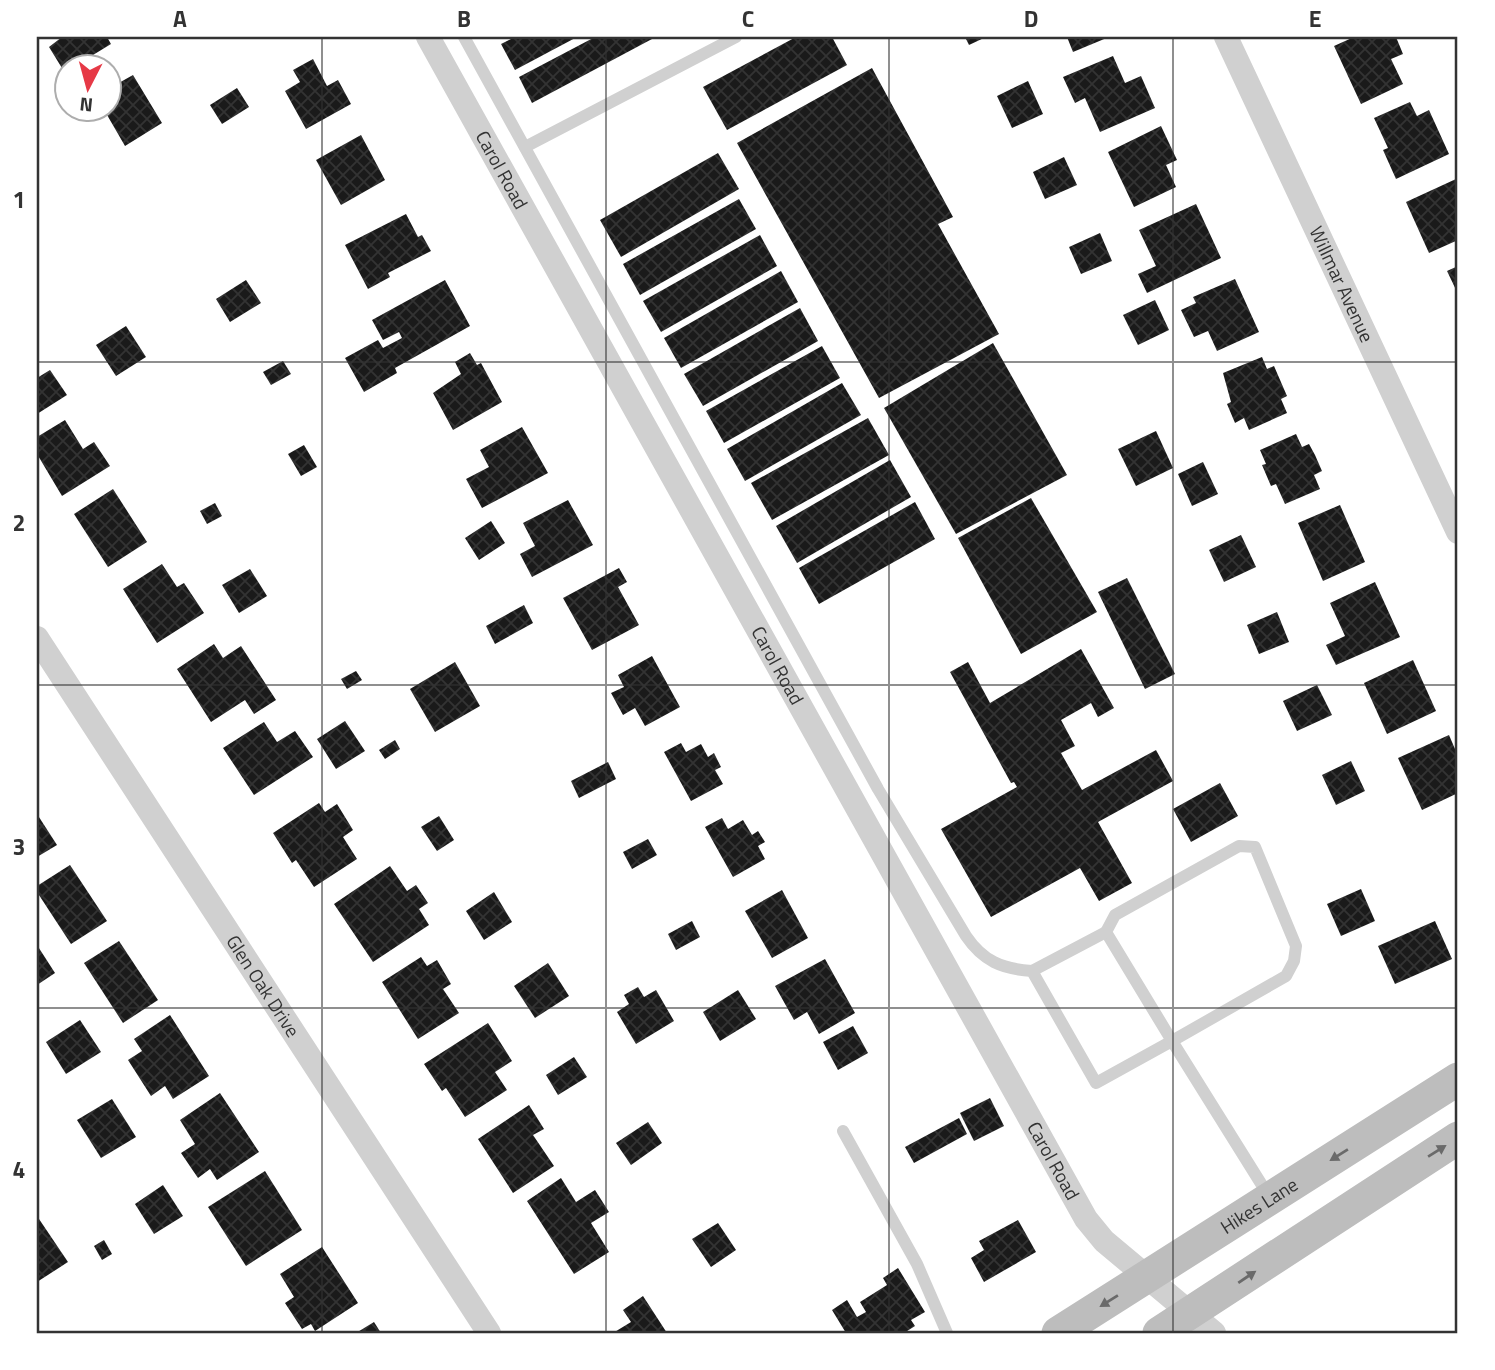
<svg xmlns="http://www.w3.org/2000/svg" width="1495" height="1370" font-family="'Titillium Web',sans-serif">
	<style>
		.building { fill: url(#building-cross-hatch) }
		.lines { fill: none; stroke-linecap: round; stroke-linejoin: round }
		.lane { stroke: #d0d0d0; stroke-width: 12 }
		.street { stroke: #d0d0d0; stroke-width: 24 }
		.secondary { stroke: #bdbdbd; stroke-width: 33 }
		.oneway { fill: #6a6a6a }
		.grid { fill: none; stroke: #333; stroke-width: 2; stroke-opacity: 0.55 }
		.labels { text-anchor: middle; stroke-width: 7; stroke-linejoin: round; paint-order: stroke }
		.street-label { font-size: 19px; fill: #333; stroke: #fff }
		.neatline { fill: none; stroke: #333; stroke-width: 2.5 }
		.grid-label { font-size: 23px; text-anchor: middle; font-weight: bold; fill: #333 }
	</style>
	<defs>
		<pattern id="building-cross-hatch" width="8" height="8" patternUnits="userSpaceOnUse" patternTransform="scale(1.75)"><rect width="8" height="8" fill="#1a1a1a"/><path d="M0 0l8 8M0 8l8-8" fill="none" stroke="#333"/></pattern>
	</defs>
	<rect width="100%" height="100%" fill="#fff"/>
	<!-- building -->
	<g class="building">
		<path d="M62,37H107L111,44L75,66H66L65,73L49,47Z"/>
		<path d="M515,37H577L515,70L501,44Z"/>
		<path d="M595,37H650L652,39L532,103L519,77Z"/>
		<path d="M796,37H832L847,65L727,130L703,87Z"/>
		<path d="M965,37H986L969,45Z"/>
		<path d="M1067,37H1109L1073,52Z"/>
		<path d="M1354,37H1396L1403,54L1391,59L1403,84L1361,104L1334,46Z"/>
		<path d="M1113,56L1125,83L1141,76L1155,108L1100,132L1085,98L1075,103L1063,77Z"/>
		<path d="M313,59L327,86L338,80L351,104L306,129L285,91L300,82L293,70Z"/>
		<path d="M872,68L953,217L938,224L999,334L879,398L737,143Z"/>
		<path d="M133,75L162,123L125,146L103,108H108V89Z"/>
		<path d="M1028,81L1043,114L1012,128L997,96Z"/>
		<path d="M237,88L249,107L222,124L210,105Z"/>
		<path d="M1410,102L1417,116L1429,110L1449,154L1396,179L1383,150L1388,148L1374,118Z"/>
		<path d="M1161,126L1177,160L1166,165L1176,187L1134,207L1108,152Z"/>
		<path d="M361,135L385,180L341,205L316,160Z"/>
		<path d="M718,153L739,189L621,257L600,220Z"/>
		<path d="M1064,157L1077,185L1045,199L1033,172Z"/>
		<path d="M1456,179L1458,185V240L1429,253L1406,202Z"/>
		<path d="M739,199L756,229L640,295L623,264Z"/>
		<path d="M1196,204L1221,258L1147,293L1138,274L1156,266L1139,230Z"/>
		<path d="M406,214L418,237L422,235L431,251L388,273L390,277L368,289L345,245Z"/>
		<path d="M1100,233L1112,261L1081,274L1069,247Z"/>
		<path d="M760,235L777,266L661,332L643,301Z"/>
		<path d="M1458,266V294L1447,271Z"/>
		<path d="M781,271L798,302L681,368L664,338Z"/>
		<path d="M1235,279L1259,332L1217,351L1208,331L1194,337L1181,310L1196,303L1193,297Z"/>
		<path d="M246,280L261,303L230,322L216,299Z"/>
		<path d="M445,280L470,326L395,368L397,373L364,392L345,358L378,340L383,348L402,338L399,332L383,340L372,320Z"/>
		<path d="M1155,300L1169,330L1138,345L1123,315Z"/>
		<path d="M800,308L818,341L703,406L684,374Z"/>
		<path d="M126,326L146,357L116,376L96,345Z"/>
		<path d="M993,343L1067,475L956,534L884,408Z"/>
		<path d="M822,346L840,378L724,443L706,411Z"/>
		<path d="M470,353L477,365L481,363L502,402L453,430L433,393L461,374L455,362Z"/>
		<path d="M1262,357L1267,369L1274,366L1287,396L1281,399L1287,413L1249,430L1244,418L1235,423L1227,404L1231,402L1223,373Z"/>
		<path d="M283,361L291,374L271,385L263,372Z"/>
		<path d="M50,370L67,395L37,414V378Z"/>
		<path d="M842,383L861,415L745,481L727,449Z"/>
		<path d="M868,418L889,455L772,520L751,483Z"/>
		<path d="M65,420L83,449L94,442L110,466L62,496L37,454V437Z"/>
		<path d="M522,427L548,473L482,508L466,479L489,467L480,450Z"/>
		<path d="M1156,431L1173,468L1136,486L1118,449Z"/>
		<path d="M1296,434L1302,447L1309,444L1315,455L1322,471L1314,475L1320,489L1285,504L1276,484L1271,486L1262,465L1266,464L1260,450Z"/>
		<path d="M304,445L317,467L301,476L288,454Z"/>
		<path d="M890,460L911,497L797,563L776,526Z"/>
		<path d="M1203,462L1218,494L1192,506L1178,474Z"/>
		<path d="M113,489L147,542L108,567L74,514Z"/>
		<path d="M1031,498L1097,612L1021,654L958,538Z"/>
		<path d="M568,500L593,545L532,577L520,554L535,546L523,523Z"/>
		<path d="M915,502L935,539L819,604L799,568Z"/>
		<path d="M215,503L222,516L207,524L200,511Z"/>
		<path d="M1340,505L1365,562L1323,581L1298,523Z"/>
		<path d="M491,521L505,543L479,560L465,538Z"/>
		<path d="M1241,535L1256,567L1224,582L1209,550Z"/>
		<path d="M162,564L177,587L184,583L204,613L157,643L123,589Z"/>
		<path d="M619,568L627,582L618,587L639,625L592,650L563,598Z"/>
		<path d="M250,569L267,596L239,613L222,585Z"/>
		<path d="M1127,578L1175,674L1145,689L1098,592Z"/>
		<path d="M1375,582L1400,637L1336,665L1326,645L1345,636L1330,603Z"/>
		<path d="M524,605L533,623L495,644L486,626Z"/>
		<path d="M1277,612L1289,642L1259,654L1247,625Z"/>
		<path d="M214,644L223,658L241,646L276,700L254,714L245,700L211,722L177,669Z"/>
		<path d="M1081,649L1114,708L1098,717L1091,703L1061,720L1075,746L1061,753L1082,790L1156,750L1173,781L1098,822L1132,883L1099,901L1080,868L991,917L941,829L1017,787L1014,782L1011,783L950,672L968,662L990,703Z"/>
		<path d="M652,656L680,707L645,726L635,708L623,715L611,693L624,687L618,675Z"/>
		<path d="M1413,660L1436,711L1387,734L1364,683Z"/>
		<path d="M455,662L480,706L435,732L410,689Z"/>
		<path d="M356,671L362,680L347,689L341,679Z"/>
		<path d="M1317,685L1332,715L1297,731L1283,701Z"/>
		<path d="M345,721L365,751L336,769L317,739Z"/>
		<path d="M264,722L277,742L295,731L313,757L254,795L223,748Z"/>
		<path d="M1449,735L1458,756V793L1422,810L1398,758Z"/>
		<path d="M395,740L400,749L385,759L379,750Z"/>
		<path d="M681,743L686,752L701,744L708,757L714,753L721,767L715,770L723,784L691,801L664,752Z"/>
		<path d="M1351,761L1365,791L1336,805L1322,775Z"/>
		<path d="M608,762L616,779L579,798L571,781Z"/>
		<path d="M1220,783L1238,816L1191,842L1173,809Z"/>
		<path d="M319,803L325,812L337,804L353,830L343,837L357,859L314,887L296,860L292,863L273,833Z"/>
		<path d="M37,814L57,845L37,857Z"/>
		<path d="M439,816L454,840L437,851L421,827Z"/>
		<path d="M722,818L728,829L743,820L752,835L758,831L765,842L758,846L765,859L733,877L705,827Z"/>
		<path d="M648,839L657,855L632,869L623,852Z"/>
		<path d="M70,865L107,921L71,944L37,892V886Z"/>
		<path d="M390,866L407,891L416,885L428,903L419,909L429,925L373,962L334,904Z"/>
		<path d="M1361,889L1375,921L1341,936L1327,904Z"/>
		<path d="M782,890L808,938L772,958L745,911Z"/>
		<path d="M494,892L512,922L484,940L466,911Z"/>
		<path d="M692,921L700,937L676,950L668,934Z"/>
		<path d="M1435,921L1452,959L1395,984L1378,946Z"/>
		<path d="M119,941L158,1000L123,1023L84,963Z"/>
		<path d="M37,945L55,973L37,985Z"/>
		<path d="M421,957L427,966L437,960L451,984L443,989L459,1013L418,1039L382,982Z"/>
		<path d="M825,959L855,1013L819,1034L807,1012L794,1020L775,986Z"/>
		<path d="M548,963L569,996L535,1018L514,986Z"/>
		<path d="M638,987L644,997L656,990L674,1021L636,1044L617,1012L629,1004L624,995Z"/>
		<path d="M738,990L756,1019L720,1041L703,1012Z"/>
		<path d="M170,1015L209,1076L173,1099L165,1086L151,1096L128,1060L142,1051L134,1039Z"/>
		<path d="M80,1020L101,1052L66,1074L46,1042Z"/>
		<path d="M488,1023L512,1061L495,1072L507,1090L465,1117L446,1088L442,1091L424,1064Z"/>
		<path d="M853,1026L868,1053L838,1070L823,1042Z"/>
		<path d="M574,1057L587,1077L558,1095L546,1075Z"/>
		<path d="M220,1093L259,1152L217,1180L210,1169L198,1178L181,1153L195,1144L180,1120Z"/>
		<path d="M990,1098L1004,1126L974,1141L960,1113Z"/>
		<path d="M112,1099L136,1137L101,1158L77,1120Z"/>
		<path d="M529,1105L544,1129L533,1135L554,1166L513,1193L478,1139Z"/>
		<path d="M959,1118L967,1134L914,1163L905,1147Z"/>
		<path d="M648,1122L662,1143L631,1165L616,1143Z"/>
		<path d="M265,1171L302,1230L246,1266L208,1207Z"/>
		<path d="M561,1178L576,1202L595,1190L609,1212L591,1223L609,1252L574,1274L527,1201Z"/>
		<path d="M163,1185L183,1216L154,1234L135,1204Z"/>
		<path d="M37,1216L68,1262L37,1282Z"/>
		<path d="M1018,1220L1036,1252L984,1282L971,1258L984,1250L979,1241Z"/>
		<path d="M718,1223L736,1250L711,1267L692,1239Z"/>
		<path d="M104,1240L112,1254L102,1260L94,1246Z"/>
		<path d="M322,1247L358,1303L315,1331L311,1324L302,1329L285,1303L294,1297L280,1274Z"/>
		<path d="M898,1268L925,1312L911,1320L915,1326L904,1333H846L832,1310L847,1300L857,1317L866,1312L860,1302L887,1285L883,1278Z"/>
		<path d="M643,1296L667,1333H613L631,1322L623,1310Z"/>
		<path d="M374,1322L381,1333H356Z"/>
	</g>
	<g class="lines">
		<!-- lane -->
		<g class="lane">
			<path d="M464,37L878,789L966,936C983,961 1002,969 1032,971L1096,1083L1172,1041L1106,932L1115,915L1239,846L1255,847L1296,946L1294,961L1286,976L1172,1041L1270,1198"/>
			<path d="M525,147L736,37"/>
			<path d="M1032,971L1106,932"/>
			<path d="M843,1131L917,1264L947,1333"/>
		</g>
		<!-- street -->
		<g class="street">
			<path id="s1" d="M428,37L1086,1219L1104,1241L1214,1333"/>
			<path id="s2" d="M1226,37L1458,532"/>
			<path id="s3" d="M37,638L489,1333"/>
		</g>
		<!-- secondary -->
		<g class="secondary">
			<path id="s4" d="M1058,1333L1458,1079"/>
			<path d="M1159,1333L1458,1138"/>
		</g>
	</g>
	<!-- one-way arrows -->
	<defs><path id="oneway-solid" d="M-6-.8H1V-3.2L6.5 0L1 3.2V.8H-6Z" transform="scale(1.75)"/></defs>
	<g class="oneway">
		<use href="#oneway-solid" transform="translate(1437 1151) rotate(-32)"/>
		<use href="#oneway-solid" transform="translate(1339 1155) rotate(148)"/>
		<use href="#oneway-solid" transform="translate(1247 1277) rotate(-34)"/>
		<use href="#oneway-solid" transform="translate(1109 1301) rotate(148)"/>
	</g>
	<!-- grid -->
	<path class="grid" d="M322,37V1333M606,37V1333M889,37V1333M1173,37V1333M37,362H1458M37,685H1458M37,1008H1458"/>
	<g class="labels">
		<!-- street labels -->
		<g class="street-label">
			<text dy="7" stroke="none"><textPath href="#s1" startOffset="152">Carol Road</textPath></text>
			<text dy="7" stroke="none"><textPath href="#s2" startOffset="273">Willmar Avenue</textPath></text>
			<text dy="7" stroke="none"><textPath href="#s1" startOffset="719">Carol Road</textPath></text>
			<text dy="7" stroke="none"><textPath href="#s3" startOffset="415">Glen Oak Drive</textPath></text>
			<text dy="7" stroke="none"><textPath href="#s1" startOffset="1286">Carol Road</textPath></text>
			<text dy="7" stroke="none"><textPath href="#s4" startOffset="238">Hikes Lane</textPath></text>
		</g>
	</g>
	<!-- border -->
	<rect width="1495" height="1370" fill="none" stroke="#ffffff" stroke-width="77"/>
	<!-- north arrow -->
	<g transform="translate(88 88) rotate(186)"><circle r="33" fill="#ffffff" stroke="#adadad" stroke-width="2"/>
	<path d="M0-5L12 26L0 18L-12 26Z" fill="#e63946"/>
	<text y="-10" font-size="19" font-weight="bold" text-anchor="middle" fill="#333333">N</text>
	</g>
	<rect x="38" y="38" width="1418" height="1294" class="neatline"/>
	<g class="grid-label">
		<text x="180" y="27">A</text>
		<text x="464" y="27">B</text>
		<text x="748" y="27">C</text>
		<text x="1031" y="27">D</text>
		<text x="1315" y="27">E</text>
		<text x="19" y="208">1</text>
		<text x="19" y="531">2</text>
		<text x="19" y="855">3</text>
		<text x="19" y="1178">4</text>
	</g>
</svg>
